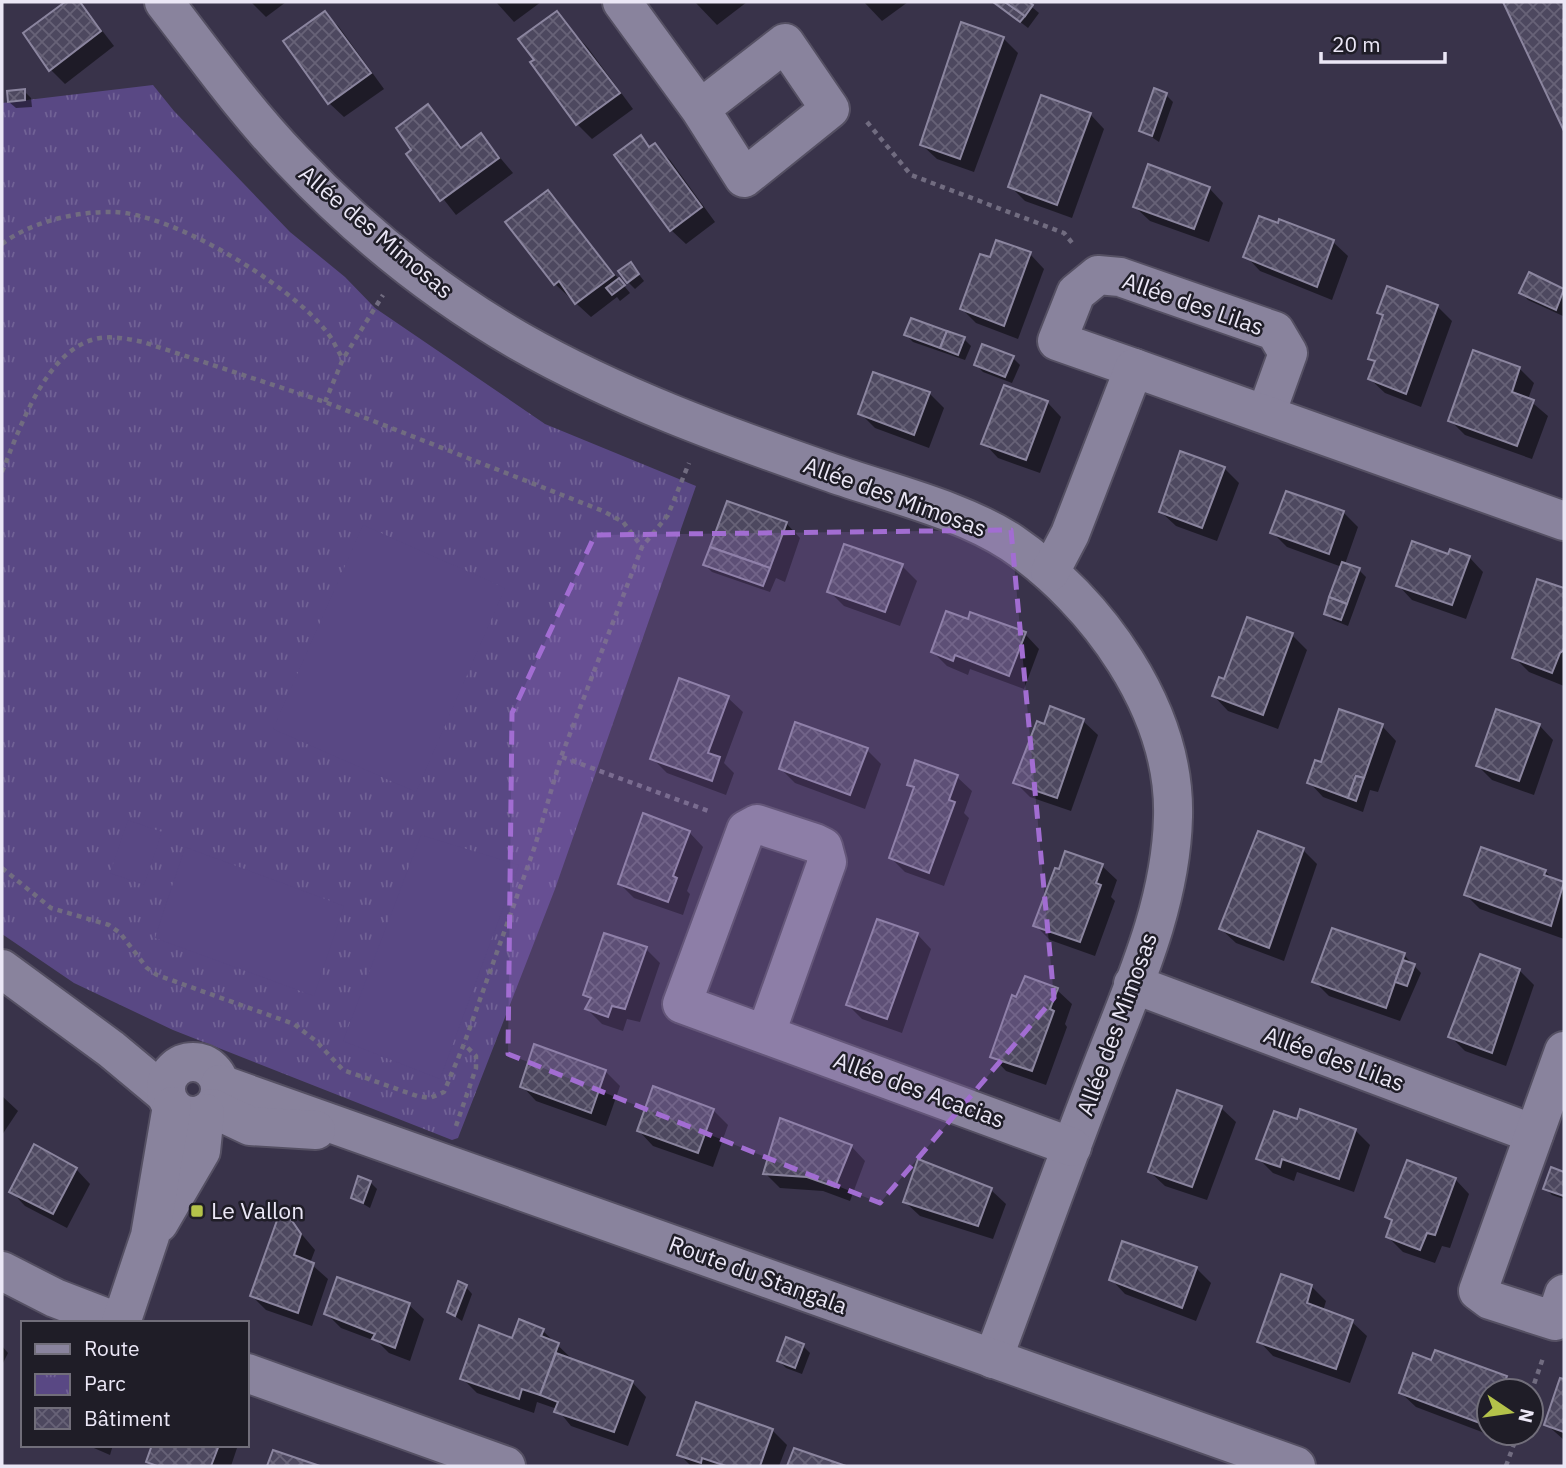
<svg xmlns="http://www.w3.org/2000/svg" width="1566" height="1468" font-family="'IBM Plex Sans',sans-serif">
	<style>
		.park { fill: url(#park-tufts) }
		.pitch { fill: #594884 }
		.shadow { fill: #0007 }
		.building { fill: url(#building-cross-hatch); stroke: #8b859f; stroke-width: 2 }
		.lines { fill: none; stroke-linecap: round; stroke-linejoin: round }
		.minor-casing { stroke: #555063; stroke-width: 42 }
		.path { stroke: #716c80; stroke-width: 4.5; stroke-dasharray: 5 5; stroke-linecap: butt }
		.minor { stroke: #89839d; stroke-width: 38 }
		.marked { fill: #a26dd2; fill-opacity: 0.2; stroke: #a26dd2; stroke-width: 5; stroke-dasharray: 14 9; stroke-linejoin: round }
		.poi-dot { fill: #b4c24a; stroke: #1f1d27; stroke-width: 2.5 }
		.labels { text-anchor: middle; stroke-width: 5; stroke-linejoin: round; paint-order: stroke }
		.street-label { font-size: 23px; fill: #ebe7f6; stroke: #1f1d27 }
		.poi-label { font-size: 23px; fill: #ebe7f6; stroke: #1f1d27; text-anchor: start }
	</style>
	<defs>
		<pattern id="park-tufts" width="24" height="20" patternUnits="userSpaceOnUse" patternTransform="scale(1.75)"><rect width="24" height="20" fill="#594884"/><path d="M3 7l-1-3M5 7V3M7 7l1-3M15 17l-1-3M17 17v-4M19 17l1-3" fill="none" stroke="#716296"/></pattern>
		<pattern id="building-cross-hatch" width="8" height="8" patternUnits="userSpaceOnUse" patternTransform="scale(1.75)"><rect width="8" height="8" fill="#4d485f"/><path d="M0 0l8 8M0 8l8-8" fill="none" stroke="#676277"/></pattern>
	</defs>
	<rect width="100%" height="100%" fill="#39334a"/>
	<!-- park -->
	<path class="park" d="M153,85L174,111L290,232L345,277L375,308L545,424L696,486L555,889L458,1138L452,1140L173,1030L74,983L2,934V103Z"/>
	<!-- pitch -->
	<g class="pitch">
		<path d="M363,525L505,588L416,792L273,729Z"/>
		<path d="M128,820L162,832L144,885L110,873Z"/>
		<path d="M421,835L519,865L440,1079L343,1041Z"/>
		<path d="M185,847L344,906L314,996L155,938Z"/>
	</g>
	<!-- shadow -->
	<g class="shadow">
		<path d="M68,2H80L114,46L65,84L51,70L26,33Z"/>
		<path d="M251,2H286L266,17Z"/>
		<path d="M496,2H541L514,22Z"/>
		<path d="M695,2H747L717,25Z"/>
		<path d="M864,2H908L882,21Z"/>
		<path d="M995,2H1026L1039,13L1028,28Z"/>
		<path d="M1505,2H1564V127Z"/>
		<path d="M325,13L339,27L384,89L344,117L329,103Z"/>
		<path d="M557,14L588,48L633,109L592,139L577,124L533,62Z"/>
		<path d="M1003,38L1018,53L974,172L937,159L922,145Z"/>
		<path d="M24,91L31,98L32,107L16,108L9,102Z"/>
		<path d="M1166,95L1173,102L1159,142L1141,130Z"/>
		<path d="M428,107L463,148L481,135L513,173L456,215L408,154L413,150Z"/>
		<path d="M1090,114L1104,129L1072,218L1025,201L1010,186Z"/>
		<path d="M641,137L651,148L655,146L670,160L715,222L686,244L671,230Z"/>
		<path d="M1209,188L1223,203L1209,242L1150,221L1135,207Z"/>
		<path d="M548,192L630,293L620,301L617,297L591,317L555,284Z"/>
		<path d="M1333,242L1348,256L1332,300L1260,271L1246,256Z"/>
		<path d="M1030,254L1044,269L1018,339L976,323L962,309L991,260Z"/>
		<path d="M637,272L644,281L635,289L628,282Z"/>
		<path d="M1530,274L1564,291L1563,316L1528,300L1521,293Z"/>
		<path d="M1437,306L1452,321L1421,407L1385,393L1370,379L1376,364L1370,359L1384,317L1379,312Z"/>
		<path d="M906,335L964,339L971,346L965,360L913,342Z"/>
		<path d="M1013,358L1020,365L1012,383L983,372L976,365Z"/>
		<path d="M1519,368L1534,383L1528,399L1548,416L1532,459L1465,435L1450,420Z"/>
		<path d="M929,393L944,408L929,448L875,428L860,413Z"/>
		<path d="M1047,402L1061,417L1040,473L998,458L984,443Z"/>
		<path d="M1224,468L1239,483L1217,541L1176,526L1161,512Z"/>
		<path d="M1343,512L1358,527L1345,564L1359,570L1366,577L1348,626L1333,620L1326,613L1342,567L1287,547L1272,532Z"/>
		<path d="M786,523L800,538L785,582L776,578L770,592L712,572L705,565Z"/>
		<path d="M1449,556L1469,557L1483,572L1466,619L1412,600L1398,585Z"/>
		<path d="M902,566L917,581L900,626L844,606L829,591Z"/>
		<path d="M1538,581L1564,590V686L1529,672L1514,657Z"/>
		<path d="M1248,619L1292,635L1307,650L1278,729L1228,711L1214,696L1225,682Z"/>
		<path d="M1025,634L1039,649L1024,689L970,669L968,675L947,666L933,652Z"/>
		<path d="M680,680L728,698L743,712L724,763L734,773L726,795L667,773L652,758Z"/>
		<path d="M1083,721L1098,735L1071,811L1030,797L1015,782L1045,726Z"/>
		<path d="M1539,725L1553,740L1534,795L1492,780L1478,766Z"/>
		<path d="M1382,726L1396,741L1378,792L1370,790L1363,812L1323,797L1309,782L1322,764Z"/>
		<path d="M867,750L881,764L865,809L795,783L781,769Z"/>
		<path d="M916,763L957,777L972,791L964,813L969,818L944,886L905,872L891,858L914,790L909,784Z"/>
		<path d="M689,832L703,847L687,891L690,894L683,915L634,898L620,884Z"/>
		<path d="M1303,850L1317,864L1284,961L1236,943L1221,929Z"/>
		<path d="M1102,866L1117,880L1111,897L1115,901L1095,956L1050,940L1035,925Z"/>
		<path d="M1545,871L1554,880L1564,884V939L1480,909L1466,895Z"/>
		<path d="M917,934L931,949L902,1033L862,1019L848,1005Z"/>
		<path d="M646,949L660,963L640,1022L627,1019L623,1031L602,1024L587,1009L591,1001L585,995Z"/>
		<path d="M1404,955L1421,973L1400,1021L1329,996L1314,981Z"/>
		<path d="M1519,970L1534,985L1506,1066L1465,1051L1450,1036Z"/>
		<path d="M1057,990L1072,1004L1065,1024L1067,1027L1046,1085L1006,1071L992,1056L1017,999Z"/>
		<path d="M605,1071L620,1086L606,1126L536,1101L522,1086Z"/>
		<path d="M2,1096L18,1111L2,1135Z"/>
		<path d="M1221,1108L1236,1122L1207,1200L1165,1186L1150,1172Z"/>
		<path d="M713,1110L728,1125L713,1167L653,1146L639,1131Z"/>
		<path d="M1298,1121L1355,1130L1370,1145L1354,1192L1297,1172L1294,1181L1273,1173L1258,1158Z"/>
		<path d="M851,1146L865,1161L850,1201L823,1191L780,1188L765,1173Z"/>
		<path d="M76,1169L90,1184L67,1228L25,1206L11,1191Z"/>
		<path d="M1552,1170L1564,1174V1199L1552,1195L1545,1188Z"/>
		<path d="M1455,1179L1469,1194L1450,1248L1442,1246L1435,1263L1403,1252L1388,1237L1393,1222L1387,1217Z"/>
		<path d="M370,1182L377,1189L370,1208L353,1198Z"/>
		<path d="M991,1190L1006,1204L993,1239L920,1216L905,1202Z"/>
		<path d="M287,1217L315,1250L310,1263L328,1279L312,1326L266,1310L252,1296Z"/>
		<path d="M1196,1268L1211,1283L1196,1321L1125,1294L1111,1279Z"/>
		<path d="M466,1287L472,1294L462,1321L449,1312Z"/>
		<path d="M1312,1287L1326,1301L1323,1311L1352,1322L1367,1336L1350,1383L1273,1356L1259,1341Z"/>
		<path d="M409,1305L424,1319L410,1361L389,1353L378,1342L341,1328L326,1313Z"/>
		<path d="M543,1331L572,1359L632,1382L646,1397L628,1446L571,1426L557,1409L537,1402L534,1413L477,1393L462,1378L513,1340Z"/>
		<path d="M2,1346L8,1353L2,1365Z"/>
		<path d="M803,1346L810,1353L802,1374L786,1368L779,1361Z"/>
		<path d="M1432,1362L1506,1378L1519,1391H1489V1433H1505L1503,1440L1416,1407L1401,1393Z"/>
		<path d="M1562,1380L1564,1381V1440L1546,1424Z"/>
		<path d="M772,1430L787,1445L779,1466H691L680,1455Z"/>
		<path d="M87,1445H113L110,1455Z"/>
		<path d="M154,1445H235L237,1448L231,1466H152L148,1462Z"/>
	</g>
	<!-- building -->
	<g class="building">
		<path d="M65,2H80L101,31L49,71L23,33Z"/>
		<path d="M993,2H1005L1025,16L1020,22Z"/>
		<path d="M1005,2H1029L1033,5L1025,16Z"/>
		<path d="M1503,2H1564V131Z"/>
		<path d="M325,11L371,73L328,104L283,41Z"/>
		<path d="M557,11L620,93L576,125L530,62L534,60L518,39Z"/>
		<path d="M961,22L1004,37L960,159L920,145Z"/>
		<path d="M1154,88L1167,93L1152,136L1139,131Z"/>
		<path d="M25,89V100L8,102L7,91Z"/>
		<path d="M1041,95L1091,113L1057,205L1008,187Z"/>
		<path d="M428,104L461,148L481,133L499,158L440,201L406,154L411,150L396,128Z"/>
		<path d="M641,135L649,147L655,143L702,207L670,231L614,155Z"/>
		<path d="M1148,164L1210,187L1194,229L1133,207Z"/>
		<path d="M548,190L614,275L575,304L559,281L554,285L505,222Z"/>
		<path d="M1259,216L1278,223L1279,219L1334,240L1317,287L1243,257Z"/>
		<path d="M996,240L1031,252L1004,326L960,309L980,254L990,257Z"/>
		<path d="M631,262L639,274L627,283L618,271Z"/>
		<path d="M1529,272L1564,289L1556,310L1519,293Z"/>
		<path d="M619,278L625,285L612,295L606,288Z"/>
		<path d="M1387,286L1438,305L1406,394L1368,379L1375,361L1368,359L1383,315L1377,313Z"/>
		<path d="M911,318L947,331L940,348L904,335Z"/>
		<path d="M947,331L965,337L958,355L940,348Z"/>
		<path d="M982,344L1014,356L1005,377L974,365Z"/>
		<path d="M1473,350L1520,367L1512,392L1534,400L1517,446L1448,421Z"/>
		<path d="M873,372L930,392L914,435L858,414Z"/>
		<path d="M1004,385L1048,401L1026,460L981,444Z"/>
		<path d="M1180,451L1225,467L1202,528L1159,512Z"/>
		<path d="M1286,491L1344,511L1329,554L1270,533Z"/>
		<path d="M727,501L787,522L770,568L710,547Z"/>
		<path d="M1412,541L1448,554L1450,549L1470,556L1452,605L1396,586Z"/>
		<path d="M844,544L903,564L885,612L827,592Z"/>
		<path d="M710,547L770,568L763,586L703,565Z"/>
		<path d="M1342,562L1360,568L1347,604L1329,597Z"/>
		<path d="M1537,579L1564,588V650L1560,653L1552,673L1512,658Z"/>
		<path d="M1329,597L1347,604L1341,620L1324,614Z"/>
		<path d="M946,611L968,619L970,612L1026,632L1009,676L955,655L953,661L931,652Z"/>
		<path d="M1247,617L1293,633L1263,715L1212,696L1219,677L1224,679Z"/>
		<path d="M679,678L729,696L708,753L720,757L712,781L650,759Z"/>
		<path d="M1050,706L1084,719L1057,798L1013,783L1037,721L1044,724Z"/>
		<path d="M1339,709L1383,724L1364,778L1356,776L1348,798L1307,783L1315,760L1321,762Z"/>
		<path d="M1496,709L1540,724L1519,781L1476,766Z"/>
		<path d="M795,722L868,748L850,795L779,769Z"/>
		<path d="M915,760L958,775L949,800L955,802L929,873L889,858L914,787L907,785Z"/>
		<path d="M1356,776L1364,778L1356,801L1348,798Z"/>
		<path d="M643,813L690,831L673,876L677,878L668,902L618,884Z"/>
		<path d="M1258,831L1304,848L1269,948L1219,929Z"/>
		<path d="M1481,847L1546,870L1544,875L1564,882L1551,926L1464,895Z"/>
		<path d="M1065,851L1103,864L1096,883L1101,885L1080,942L1033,926L1055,868L1059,869Z"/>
		<path d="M877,919L918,933L887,1019L846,1005Z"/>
		<path d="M1332,928L1405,953L1386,1008L1312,982Z"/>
		<path d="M604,933L647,947L625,1009L612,1006L608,1017L585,1009L591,998L583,995Z"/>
		<path d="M1480,954L1520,969L1492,1053L1448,1037Z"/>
		<path d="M1403,960L1415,964L1407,986L1395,982Z"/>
		<path d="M1025,976L1058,988L1050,1009L1054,1011L1032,1071L990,1057L1012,995L1016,997Z"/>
		<path d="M534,1044L606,1070L591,1113L520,1087Z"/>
		<path d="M653,1086L714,1109L698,1153L637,1131Z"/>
		<path d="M1177,1090L1222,1106L1192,1187L1148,1172Z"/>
		<path d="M1300,1109L1356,1129L1339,1179L1282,1159L1280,1167L1256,1159L1274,1111L1297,1119Z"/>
		<path d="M780,1118L852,1145L835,1187L807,1177L763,1174Z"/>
		<path d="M34,1144L77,1168L53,1214L9,1192Z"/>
		<path d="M918,1159L992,1188L978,1226L903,1202Z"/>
		<path d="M1407,1160L1456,1178L1435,1235L1427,1233L1420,1250L1386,1237L1392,1220L1385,1217Z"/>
		<path d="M1551,1167L1564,1172V1196L1543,1189Z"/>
		<path d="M358,1176L371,1181L363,1203L351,1198Z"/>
		<path d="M280,1212L288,1215L301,1234L294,1255L314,1263L298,1313L250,1296Z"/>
		<path d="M1122,1241L1197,1267L1182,1308L1109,1280Z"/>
		<path d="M1281,1274L1312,1285L1307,1303L1353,1320L1336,1369L1257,1342Z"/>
		<path d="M337,1277L410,1303L395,1348L372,1339L375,1334L324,1314Z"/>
		<path d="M458,1281L467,1285L455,1316L447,1312Z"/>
		<path d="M519,1319L544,1329L541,1336L559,1343L540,1395L522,1389L519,1399L460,1379L479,1325L512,1338Z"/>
		<path d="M786,1337L804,1344L795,1368L777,1361Z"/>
		<path d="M1435,1350L1507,1376L1501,1391H1489L1488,1426L1399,1393L1413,1353L1431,1360Z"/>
		<path d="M556,1353L633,1381L614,1432L554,1412L558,1402L540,1395Z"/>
		<path d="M1560,1378L1564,1379V1432L1544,1425Z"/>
		<path d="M696,1402L773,1429L760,1466H726L702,1458L701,1463L677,1455Z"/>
		<path d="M152,1445H219L211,1466H157L146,1462Z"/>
		<path d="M794,1448L846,1466H787Z"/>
		<path d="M273,1450L320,1466H267Z"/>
	</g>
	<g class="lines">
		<!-- minor casing -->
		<g class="minor-casing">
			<g id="minor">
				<path d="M164,2C205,55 245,111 292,160C358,230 436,293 519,341C617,397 725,436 832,473C889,493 962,510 1012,543C1097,601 1176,710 1173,817C1171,908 1130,993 1098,1077C1062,1170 1028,1265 993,1359"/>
				<path d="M622,2L700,109L744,178L830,109L785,43L700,109"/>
				<path d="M1134,368L1057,341L1076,293L1098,275L1120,277L1275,331L1288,353L1266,414"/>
				<path d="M1050,572L1070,534L1134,368L1564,521"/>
				<path d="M2,969L111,1049L165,1094"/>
				<path d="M1133,984L1534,1134"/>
				<path d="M766,1033L827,862L823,847L815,843L757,824L746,830L682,1004L1072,1147"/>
				<path d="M1564,1051L1478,1291L1490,1300L1555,1321L1564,1294"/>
				<circle cx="193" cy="1089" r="27"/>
				<path d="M220,1084L1296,1466"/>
				<path d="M212,1108L250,1126L316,1130"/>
				<path d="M159,1223L201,1151L205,1113"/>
				<path d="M2,1271L55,1298L120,1323"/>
				<path d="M121,1323L150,1236L172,1106"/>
				<path d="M247,1373L506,1466"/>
			</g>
		</g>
		<!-- path -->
		<g class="path">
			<path d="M867,122L911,175L1064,233L1073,244"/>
			<path d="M2,244C30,222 77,211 114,212C174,214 289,284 326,331C333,339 337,350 343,359"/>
			<path d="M325,402L343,359L383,295"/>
			<path d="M2,472C20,428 47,346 100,338C114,336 129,339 143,342L325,402L603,511L623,522L642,547"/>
			<path d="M562,757L711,812"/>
			<path d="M2,868L51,908L109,925L120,933L147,968L157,975L294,1024L316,1041L343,1070L417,1096L430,1098L444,1092L464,1044L535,846L561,757L642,547L668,515L689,463"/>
			<path d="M456,1126L476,1068V1056L464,1044"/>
			<path d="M1531,1393L1543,1358"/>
			<path d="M1506,1466L1518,1433"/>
		</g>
		<!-- minor -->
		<use href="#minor" class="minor"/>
	</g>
	<!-- marked area -->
	<path class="marked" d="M1011,530L1054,998L880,1203L508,1054L512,713L595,535Z"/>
	<!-- markers -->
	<rect class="poi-dot" x="190" y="1204" width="14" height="14" rx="3.5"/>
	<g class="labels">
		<!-- street labels -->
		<g class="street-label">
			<text transform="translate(376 232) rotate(40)" y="8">Allée des Mimosas</text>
			<text transform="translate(1193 304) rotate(19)" y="8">Allée des Lilas</text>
			<text transform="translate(895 497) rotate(20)" y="8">Allée des Mimosas</text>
			<text transform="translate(1117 1024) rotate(-70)" y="8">Allée des Mimosas</text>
			<text transform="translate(1334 1059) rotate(20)" y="8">Allée des Lilas</text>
			<text transform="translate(919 1090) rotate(20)" y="8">Allée des Acacias</text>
			<text transform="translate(758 1275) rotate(20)" y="8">Route du Stangala</text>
		</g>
		<!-- poi labels -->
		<g class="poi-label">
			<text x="211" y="1219">Le Vallon</text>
		</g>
	</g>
	<!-- border -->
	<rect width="1566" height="1468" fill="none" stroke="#ebe7f6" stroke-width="7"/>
	<!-- legend -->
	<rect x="21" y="1321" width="228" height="126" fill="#1f1d27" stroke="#716e7a" stroke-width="2"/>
	<rect x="35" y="1344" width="35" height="10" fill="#89839d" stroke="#716e7a" stroke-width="2"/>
	<text x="84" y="1356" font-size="21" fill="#ebe7f6">Route</text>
	<rect x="35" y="1374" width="35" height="21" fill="url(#park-tufts)" stroke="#716e7a" stroke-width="2"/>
	<text x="84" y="1391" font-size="21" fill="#ebe7f6">Parc</text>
	<rect x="35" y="1408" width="35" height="21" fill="url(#building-cross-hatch)" stroke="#716e7a" stroke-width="2"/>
	<text x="84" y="1426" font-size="21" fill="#ebe7f6">Bâtiment</text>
	<!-- north arrow -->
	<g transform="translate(1510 1412) rotate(103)"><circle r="33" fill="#1f1d27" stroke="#716e7a" stroke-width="2"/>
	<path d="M0-5L12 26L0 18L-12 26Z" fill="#b4c24a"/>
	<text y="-10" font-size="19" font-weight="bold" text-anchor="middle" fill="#ebe7f6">N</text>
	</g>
	<!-- scale -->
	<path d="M1321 52v10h124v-10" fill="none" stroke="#ebe7f6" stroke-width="3.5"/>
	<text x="1332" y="52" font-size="21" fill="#ebe7f6" stroke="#1f1d27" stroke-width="5" paint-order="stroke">20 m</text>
</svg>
